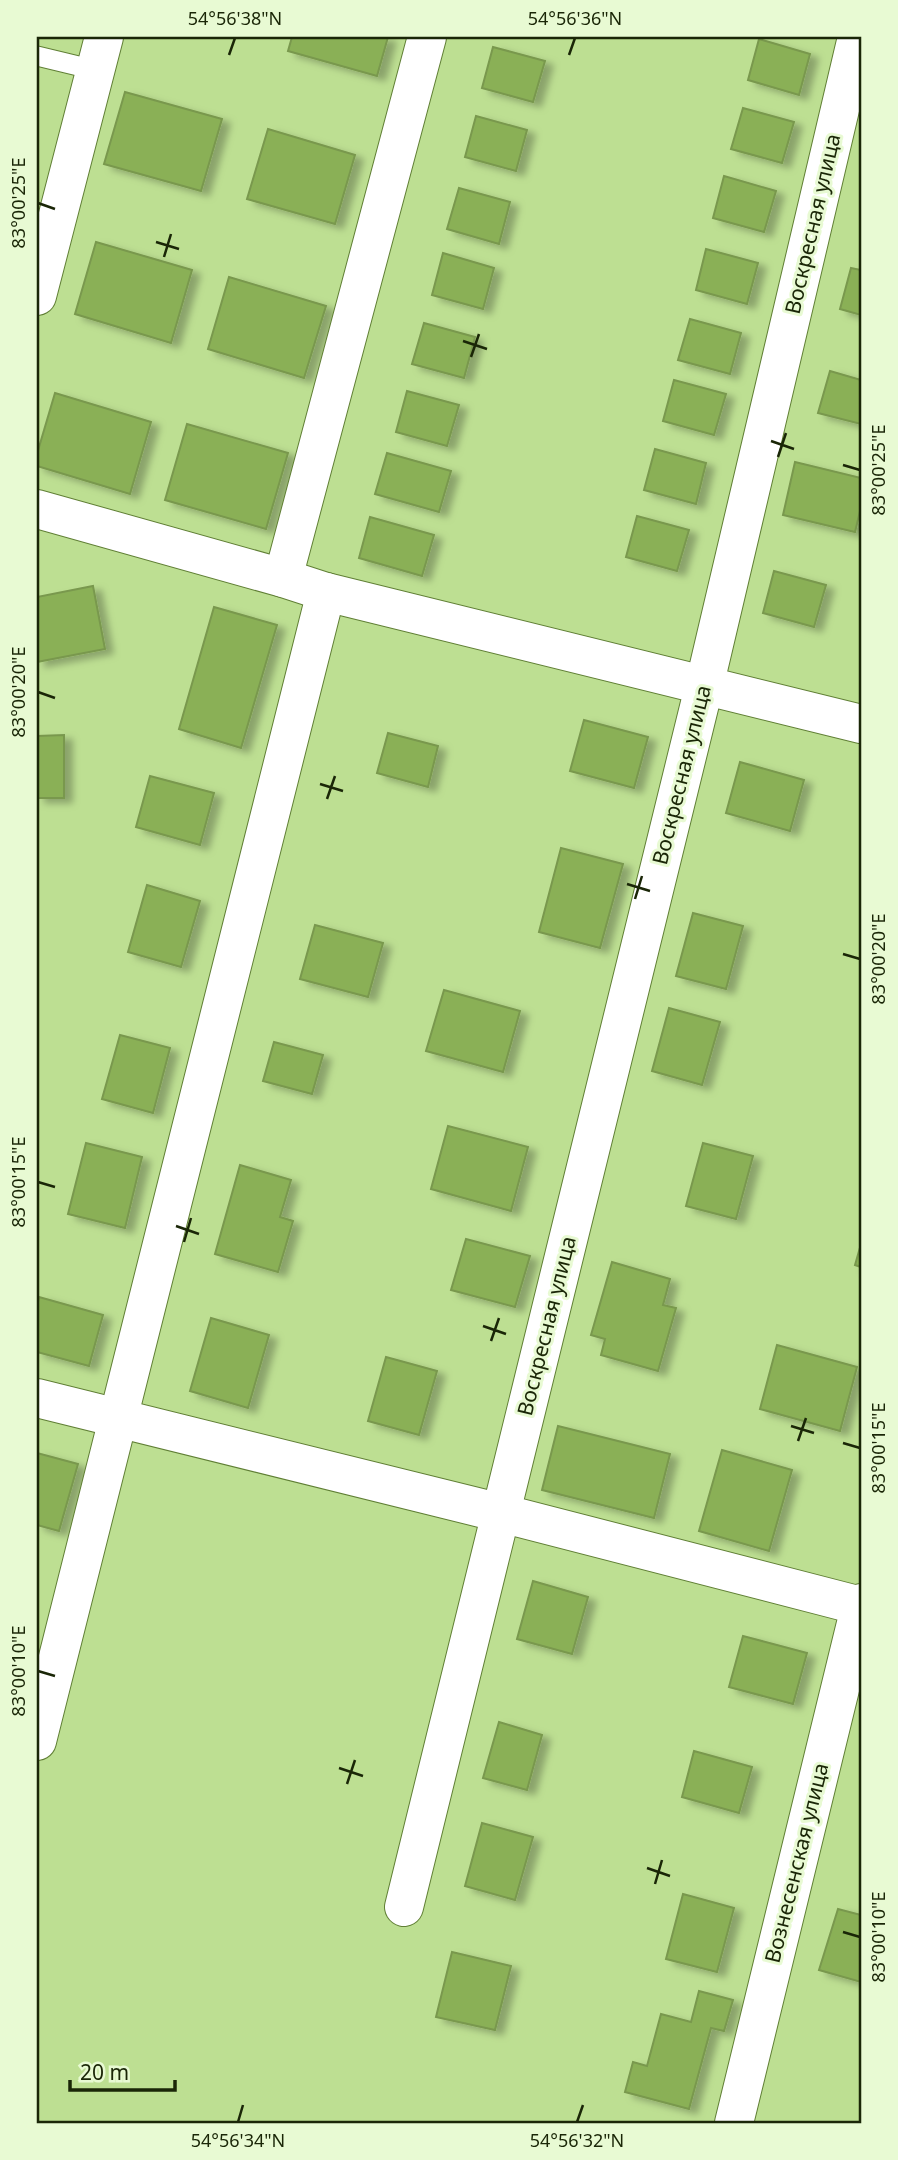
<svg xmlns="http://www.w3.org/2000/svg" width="898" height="2160" font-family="'Noto Sans',sans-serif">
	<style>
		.building { fill: #8ab056; stroke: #79984e; stroke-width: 2; filter: url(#shadow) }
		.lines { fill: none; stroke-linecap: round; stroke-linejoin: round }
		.service-casing { stroke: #607f35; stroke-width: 21 }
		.minor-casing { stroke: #607f35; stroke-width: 40 }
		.service { stroke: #fff; stroke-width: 19 }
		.minor { stroke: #fff; stroke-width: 38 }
		.ticks { fill: none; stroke: #1a2607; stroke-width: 2.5 }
		.labels { text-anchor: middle; stroke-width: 6; stroke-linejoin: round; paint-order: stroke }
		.street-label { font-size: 21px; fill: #1a2607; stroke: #e8fad3 }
		.neatline { fill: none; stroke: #1a2607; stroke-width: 2.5 }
		.ticks-label { font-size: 18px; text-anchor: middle; fill: #1a2607 }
	</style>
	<defs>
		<filter id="shadow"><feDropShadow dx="8" dy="4.5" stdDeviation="3.5" flood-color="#0004"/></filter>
	</defs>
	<rect width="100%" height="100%" fill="#bddf92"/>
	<!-- building -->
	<g class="building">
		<path d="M292,37H388L377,76L288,51Z"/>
		<path d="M759,39L810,54L799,95L748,80Z"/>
		<path d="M493,47L545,61L533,102L482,88Z"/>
		<path d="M125,92L222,119L201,191L104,164Z"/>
		<path d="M743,108L794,122L782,163L731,149Z"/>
		<path d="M476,116L527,130L516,171L465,157Z"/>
		<path d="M268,129L355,155L335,224L247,199Z"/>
		<path d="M724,176L776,191L764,232L713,218Z"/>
		<path d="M459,188L510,202L499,244L447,229Z"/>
		<path d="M96,242L192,270L171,343L75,314Z"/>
		<path d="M706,249L758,263L747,304L696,290Z"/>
		<path d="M443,253L494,268L483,309L432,295Z"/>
		<path d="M851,268L861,270V315L840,309Z"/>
		<path d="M229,277L326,306L304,378L208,349Z"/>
		<path d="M690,319L741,333L730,374L678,360Z"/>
		<path d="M424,323L475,337L464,378L412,364Z"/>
		<path d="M830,371L861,380V424L818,413Z"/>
		<path d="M674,380L726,394L714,435L663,421Z"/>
		<path d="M407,391L459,405L447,446L396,432Z"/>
		<path d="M55,393L151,422L130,494L37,466V454Z"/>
		<path d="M187,424L288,453L266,529L165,500Z"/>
		<path d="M655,449L706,463L696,504L644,490Z"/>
		<path d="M387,453L451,471L439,512L375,494Z"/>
		<path d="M795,462L861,478V507L855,532L783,515Z"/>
		<path d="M637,516L689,530L677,571L626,557Z"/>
		<path d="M370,517L434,535L422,576L359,558Z"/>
		<path d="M774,571L826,585L814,627L763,613Z"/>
		<path d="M93,586L105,649L37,662V597Z"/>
		<path d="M214,607L277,625L241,748L179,729Z"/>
		<path d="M584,720L648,737L634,788L570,771Z"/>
		<path d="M388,733L438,746L428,787L377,773Z"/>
		<path d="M64,735V798H37V736Z"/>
		<path d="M740,762L804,780L790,831L726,813Z"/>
		<path d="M150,776L214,793L200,845L136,827Z"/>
		<path d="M561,848L623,864L600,948L539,932Z"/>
		<path d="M147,885L200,901L181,967L128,952Z"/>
		<path d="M693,913L743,926L726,989L676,976Z"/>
		<path d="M315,925L383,943L368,997L300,979Z"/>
		<path d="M444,990L520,1011L503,1072L426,1051Z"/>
		<path d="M669,1008L720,1022L702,1085L652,1071Z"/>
		<path d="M120,1035L170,1048L153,1113L102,1099Z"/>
		<path d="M274,1042L323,1055L312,1094L263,1081Z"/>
		<path d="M448,1126L528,1147L511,1211L431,1189Z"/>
		<path d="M86,1143L142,1157L125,1228L68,1214Z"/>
		<path d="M703,1143L753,1156L736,1219L686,1206Z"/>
		<path d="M240,1165L291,1180L280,1217L293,1221L278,1272L215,1254Z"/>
		<path d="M466,1239L530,1256L515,1307L451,1290Z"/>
		<path d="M861,1244V1267L855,1265Z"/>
		<path d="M612,1262L670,1279L663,1305L676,1308L658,1371L601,1355L605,1339L591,1335Z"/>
		<path d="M39,1297L103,1315L89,1366L37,1352V1306Z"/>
		<path d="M211,1318L269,1335L248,1408L190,1391Z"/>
		<path d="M777,1345L857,1367L840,1431L760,1409Z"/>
		<path d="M386,1357L437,1371L419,1435L368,1421Z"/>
		<path d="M558,1426L670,1454L654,1518L542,1490Z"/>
		<path d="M722,1450L792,1470L769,1551L699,1531Z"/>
		<path d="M37,1453L78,1464L59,1531L37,1525Z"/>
		<path d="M533,1581L588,1597L572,1654L517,1639Z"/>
		<path d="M743,1636L807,1653L793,1704L729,1687Z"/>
		<path d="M499,1722L542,1735L527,1790L483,1778Z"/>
		<path d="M694,1751L752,1767L739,1813L682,1797Z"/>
		<path d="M482,1823L533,1837L515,1900L465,1886Z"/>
		<path d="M683,1894L734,1908L717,1972L666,1959Z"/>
		<path d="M838,1909L861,1915V1982L819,1970Z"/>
		<path d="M452,1952L511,1966L495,2030L436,2017Z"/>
		<path d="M699,1991L733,2000L724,2031L711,2028L689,2109L625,2092L633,2062L647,2066L661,2014L691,2022Z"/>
	</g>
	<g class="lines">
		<!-- service casing -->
		<g class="service-casing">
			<path id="service" d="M37,56L95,70"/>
		</g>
		<!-- minor casing -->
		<g class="minor-casing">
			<g id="minor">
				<path d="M37,296L104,37"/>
				<path d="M37,509L283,578L326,592L861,724"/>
				<path d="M283,578L427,37"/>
				<path d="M37,1398L501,1513L861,1606"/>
				<path d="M37,1741L326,592"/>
				<path d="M404,1907L704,687L857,37"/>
				<path d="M734,2123L861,1603"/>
			</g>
		</g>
		<!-- service -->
		<use href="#service" class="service"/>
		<!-- minor -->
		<use href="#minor" class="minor"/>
	</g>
	<!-- ticks -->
	<path class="ticks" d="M229,55L235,38M569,55L575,38M38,203L55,209M156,242L179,249M164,257L171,234M463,341L487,349M471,357L479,334M771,441L794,449M778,457L786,433M843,465L860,470M38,692L55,698M320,784L343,791M327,799L335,776M627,884L650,891M635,899L642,876M843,954L860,959M38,1182L55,1187M176,1226L199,1234M184,1242L191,1218M483,1326L506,1334M491,1341L499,1318M791,1426L814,1433M798,1441L806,1418M843,1443L860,1448M38,1671L55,1676M339,1768L363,1776M347,1784L355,1760M647,1868L670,1876M655,1884L662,1860M843,1932L860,1937M238,2122L243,2105M577,2122L583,2105"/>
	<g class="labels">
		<!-- street labels -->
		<g class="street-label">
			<text transform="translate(813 224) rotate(-77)" y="7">Воскресная улица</text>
			<text transform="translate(682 775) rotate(-76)" y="7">Воскресная улица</text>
			<text transform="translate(547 1326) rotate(-76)" y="7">Воскресная улица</text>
			<text transform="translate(797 1863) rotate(-76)" y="7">Вознесенская улица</text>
		</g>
	</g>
	<!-- border -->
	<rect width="898" height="2160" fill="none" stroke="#e8fad3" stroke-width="77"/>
	<!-- scale -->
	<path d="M70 2080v10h105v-10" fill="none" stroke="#1a2607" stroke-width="3.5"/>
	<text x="80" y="2080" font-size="21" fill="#1a2607" stroke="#e8fad3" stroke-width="5" paint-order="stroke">20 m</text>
	<rect x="38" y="38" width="822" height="2084" class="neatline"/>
	<g class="ticks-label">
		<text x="235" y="25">54°56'38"N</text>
		<text x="575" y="25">54°56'36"N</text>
		<text transform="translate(19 203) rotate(-90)" y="6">83°00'25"E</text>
		<text transform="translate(879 470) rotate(-90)" y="6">83°00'25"E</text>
		<text transform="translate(19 692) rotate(-90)" y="6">83°00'20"E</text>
		<text transform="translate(879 959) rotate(-90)" y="6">83°00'20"E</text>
		<text transform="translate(19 1182) rotate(-90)" y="6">83°00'15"E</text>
		<text transform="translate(879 1448) rotate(-90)" y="6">83°00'15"E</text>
		<text transform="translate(19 1671) rotate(-90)" y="6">83°00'10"E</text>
		<text transform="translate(879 1937) rotate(-90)" y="6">83°00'10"E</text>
		<text x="238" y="2147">54°56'34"N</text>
		<text x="577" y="2147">54°56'32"N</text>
	</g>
</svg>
